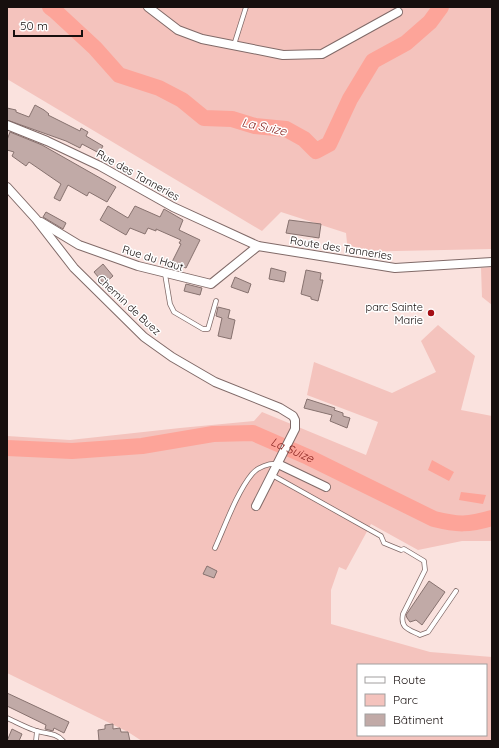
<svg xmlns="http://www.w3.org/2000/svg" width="499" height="748" font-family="Quicksand,sans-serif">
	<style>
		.green { fill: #f4c3bd; fill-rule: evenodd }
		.water { fill: #fda499 }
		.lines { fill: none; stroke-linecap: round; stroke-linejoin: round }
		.river { stroke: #fda499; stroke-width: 16 }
		.building { fill: #c1aaa7; stroke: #87726f }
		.service-casing { stroke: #806a68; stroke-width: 5.5 }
		.minor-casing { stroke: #806a68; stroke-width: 10 }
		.service { stroke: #fff; stroke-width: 4 }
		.minor { stroke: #fff; stroke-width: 8 }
		.poi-dot { fill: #a40d14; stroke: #fff; stroke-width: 1.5 }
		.labels { text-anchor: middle; stroke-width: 3; stroke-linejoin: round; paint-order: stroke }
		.street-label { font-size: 11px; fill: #170f0e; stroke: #fff }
		.poi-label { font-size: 11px; fill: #170f0e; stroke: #fff; text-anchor: end }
		.water-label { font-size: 12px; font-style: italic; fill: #89231f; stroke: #fff }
	</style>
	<rect width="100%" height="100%" fill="#fae2de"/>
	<!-- green -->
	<g class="green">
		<path d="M7,7H492V249L348,252L346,233L281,212L262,231L7,79Z"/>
		<path d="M492,267V305L482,297L481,268Z"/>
		<path d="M438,325L475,356L461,410L492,416V541H462L418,550L371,524L346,570L339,567L331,590V624L430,652L492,657V741H142L128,732L7,673V436L70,440L180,428L254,421L262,412L366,455L378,422L307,395L314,362L392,393L436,372L421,341ZM358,665H486V735H358Z"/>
	</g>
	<!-- water -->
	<g class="water">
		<path d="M432,460L454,472L449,481L428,470Z"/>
		<path d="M461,492L486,495L483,504L459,500Z"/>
	</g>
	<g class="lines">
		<!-- river -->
		<g class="river">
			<path d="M50,7L54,10L95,48L119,75L159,88L182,100L204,118L232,119L255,126L286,129L304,139L316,151L329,144L350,99L373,61L406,43L430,22L441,7"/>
			<path id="s1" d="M7,448L72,451L142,446L213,434L253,433L308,457L434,519C458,525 468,525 492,518"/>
		</g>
	</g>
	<!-- building -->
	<g class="building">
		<path d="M35,105L44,110L49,114L48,115L80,131L81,128L88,132L86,136L103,146L99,153L82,144L80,148L66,141L7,120V108L16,110V112L29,117Z"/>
		<path d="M10,132L42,145L116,187L107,202L89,192L87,196L68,185L60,201L54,198L61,184L29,162L26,166L12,156L14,152L7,150V140Z"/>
		<path d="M108,206L128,218L135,206L160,217L164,209L183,220L179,230L200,240L186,268L172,262L181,244L179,243L181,240L156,229V231L148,228L145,234L130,228L126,235L100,220Z"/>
		<path d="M46,212L66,223L63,229L43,217Z"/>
		<path d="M289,220L321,224L319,238L286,233Z"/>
		<path d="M103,264L113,276L104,284L94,272Z"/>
		<path d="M271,268L286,272L284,282L269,279Z"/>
		<path d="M306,270L321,273L320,280H323L318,301L311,299V297L301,294Z"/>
		<path d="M235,277L251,284L248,293L231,287Z"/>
		<path d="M186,284L202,288L200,295L184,291Z"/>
		<path d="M218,307L230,310L228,318L235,320L231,339L218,336L222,318L216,316Z"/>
		<path d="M307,399L335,408L334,410L343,413V416L350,418L347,428L330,421L332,415L304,408Z"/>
		<path d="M207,566L217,571L214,578L203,574Z"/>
		<path d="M429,581L445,592L422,625L416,620L410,622L407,618L406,615Z"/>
		<path d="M7,693L69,722L64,733L54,728L53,731L45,729L46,725L7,706Z"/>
		<path d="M113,724V729L120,728L121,732H128L130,741H99L98,730L105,729V725Z"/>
		<path d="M12,729L22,734L19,741H7Z"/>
	</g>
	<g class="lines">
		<!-- service casing -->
		<g class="service-casing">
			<g id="service">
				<path d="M234,45L246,7"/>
				<path d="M165,274L170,304L174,312L203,329H208L216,301"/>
				<path d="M272,475L381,536L384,543L401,550L404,549L424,561L425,570L403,614C400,628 408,629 420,635L428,632L456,591"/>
				<path d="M215,548C225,526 237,492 252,474C258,467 269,463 278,464"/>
				<path d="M7,718C16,722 25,727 34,730C44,734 56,732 63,741"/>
				<path d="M36,741L37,731"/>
			</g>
		</g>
		<!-- minor casing -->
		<g class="minor-casing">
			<g id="minor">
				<path d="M148,7L178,30L202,39L283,55L322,54L398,12"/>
				<path d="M7,125L47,141L100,166L173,207L258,246L395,268L492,262"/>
				<path d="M7,187L36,219L74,268L144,337L172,357L215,382L280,408L293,416L295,420V429L256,506"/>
				<path d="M41,222L79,245L138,266L211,284L258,246"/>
				<path d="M278,464L326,487"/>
			</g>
		</g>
		<!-- service -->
		<use href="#service" class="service"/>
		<!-- minor -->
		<use href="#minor" class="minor"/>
	</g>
	<!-- markers -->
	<circle class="poi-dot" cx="431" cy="313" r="4"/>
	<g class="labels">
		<!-- street labels -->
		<g class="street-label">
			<text transform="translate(138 175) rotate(29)" y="4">Rue des Tanneries</text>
			<text transform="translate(341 248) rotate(9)" y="4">Route des Tanneries</text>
			<text transform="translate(153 258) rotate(17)" y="4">Rue du Haut</text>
			<text transform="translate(129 305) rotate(43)" y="4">Chemin de Buez</text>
		</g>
		<!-- poi labels -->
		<g class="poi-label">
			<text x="423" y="311">parc Sainte<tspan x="423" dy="13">Marie</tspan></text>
		</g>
		<!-- water labels -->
		<g class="water-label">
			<text transform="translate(264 127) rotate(12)" y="4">La Suize</text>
			<text dy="4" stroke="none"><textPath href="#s1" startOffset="290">La Suize</textPath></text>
		</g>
	</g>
	<!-- border -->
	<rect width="499" height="748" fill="none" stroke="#170f0e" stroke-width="16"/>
	<!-- legend -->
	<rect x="357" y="664" width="130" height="72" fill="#ffffff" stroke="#a29f9f"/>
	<rect x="365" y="677" width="20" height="6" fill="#ffffff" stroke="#a29f9f"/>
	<text x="393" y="684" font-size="12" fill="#170f0e">Route</text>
	<rect x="365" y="694" width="20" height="12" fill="#f4c3bd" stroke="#a29f9f"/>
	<text x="393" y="704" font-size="12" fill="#170f0e">Parc</text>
	<rect x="365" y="714" width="20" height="12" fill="#c1aaa7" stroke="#a29f9f"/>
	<text x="393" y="724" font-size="12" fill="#170f0e">Bâtiment</text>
	<!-- scale -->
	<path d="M14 30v6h68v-6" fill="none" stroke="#170f0e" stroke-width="2"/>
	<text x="20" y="30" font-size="12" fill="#170f0e" stroke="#ffffff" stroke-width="3" paint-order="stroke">50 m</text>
</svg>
